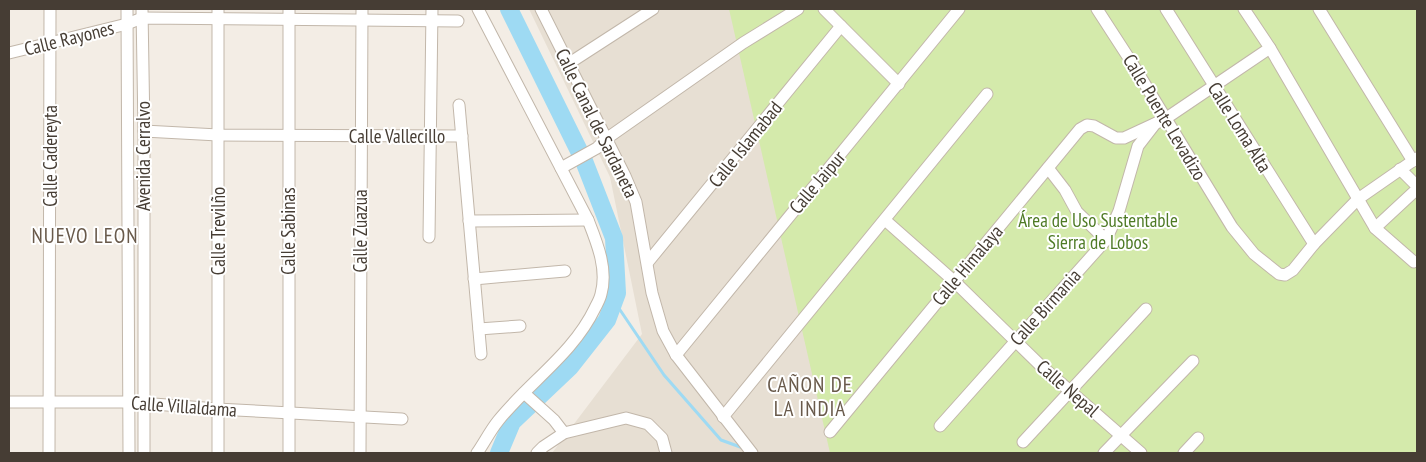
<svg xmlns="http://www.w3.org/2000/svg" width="1426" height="462" font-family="'PT Sans Narrow',sans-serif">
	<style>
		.residential { fill: #e7dfd3 }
		.green { fill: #d4eaab }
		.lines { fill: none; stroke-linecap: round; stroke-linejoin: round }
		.stream { stroke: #9edaf3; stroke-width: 3 }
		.river { stroke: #9edaf3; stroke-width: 18 }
		.minor-casing { stroke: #c2b7aa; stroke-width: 13 }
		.minor { stroke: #fff; stroke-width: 11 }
		.labels { text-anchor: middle; stroke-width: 4; stroke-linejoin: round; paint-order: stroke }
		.street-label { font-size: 19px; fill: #463d34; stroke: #fff }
		.park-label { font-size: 19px; fill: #4e7a25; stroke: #fff }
		.quarter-label { font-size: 21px; letter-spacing: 1px; fill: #695a4b; stroke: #fff }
	</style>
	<rect width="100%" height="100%" fill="#f3ede5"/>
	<!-- residential -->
	<path class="residential" d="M529,9H1417L1358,453H552L642,334L610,177Z"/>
	<!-- green -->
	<path class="green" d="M729,9H1417V453H830Z"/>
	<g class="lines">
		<!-- stream -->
		<path class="stream" d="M614,301L664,375L721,440L743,448"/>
		<!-- river -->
		<path class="river" d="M499,453L512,422L570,367L607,320L617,293L614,238L584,161L509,9"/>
		<!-- minor casing -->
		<g class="minor-casing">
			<g id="minor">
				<path d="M127,9L129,453"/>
				<path d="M142,9L144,131V453"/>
				<path d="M218,9V453"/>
				<path d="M289,9V453"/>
				<path d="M541,9L625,176L636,202L652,293L663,331L676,355L752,453"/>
				<path d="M824,9L899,84"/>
				<path d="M1097,9L1132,63L1232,227L1254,254L1279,274L1285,275L1293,270L1314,244L1358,199L1417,158"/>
				<path d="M1166,9L1314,244"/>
				<path d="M1244,9L1270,48L1375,228L1414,262"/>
				<path d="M1319,9L1413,161"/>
				<path d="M9,53L127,24L142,18L458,21"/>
				<path d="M568,64L653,9"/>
				<path d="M459,105L481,354"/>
				<path d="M144,131L218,135L462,136"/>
				<path d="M561,168L597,148L606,139L743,43L798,9"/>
				<path d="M1048,168L1065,190L1077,212L1106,240"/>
				<path d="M1400,169L1417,186"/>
				<path d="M885,220L954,281L1039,364L1141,453"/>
				<path d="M469,221L588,220"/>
				<path d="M1375,228L1417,189"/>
				<path d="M429,237L432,9"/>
				<path d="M648,262L841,26"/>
				<path d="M474,279L565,271"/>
				<path d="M479,329L520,326"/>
				<path d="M676,355L959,9"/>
				<path d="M524,393L554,420L564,433"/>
				<path d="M9,402H129L217,409L402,419"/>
				<path d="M723,417L987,94"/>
				<path d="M940,426L1106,240L1119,211L1138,146L1155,124"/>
				<path d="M830,432L1080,129L1087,125L1094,126L1116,138H1124L1165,119L1270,48"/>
				<path d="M1023,442L1146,309"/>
				<path d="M49,453L50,9"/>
				<path d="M360,453L362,9"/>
				<path d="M477,453C484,443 490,431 498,421C529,382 573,354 595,308C597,304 600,299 601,294C608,269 597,243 588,220L478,9"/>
				<path d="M537,453L543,447L564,433L626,418L648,424L662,438L666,453"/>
				<path d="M1104,453L1193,361"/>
				<path d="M1184,453L1198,438"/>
			</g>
		</g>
		<!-- minor -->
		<use href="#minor" class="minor"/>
	</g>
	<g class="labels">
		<!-- street labels -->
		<g class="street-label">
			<text transform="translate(69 38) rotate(-14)" y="7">Calle Rayones</text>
			<text transform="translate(1165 117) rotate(59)" y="7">Calle Puente Levadizo</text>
			<text transform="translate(597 123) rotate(64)" y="7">Calle Canal de Sardaneta</text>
			<text transform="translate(1240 127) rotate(58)" y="7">Calle Loma Alta</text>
			<text x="397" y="143">Calle Vallecillo</text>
			<text transform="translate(745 144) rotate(-51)" y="7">Calle Islamabad</text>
			<text transform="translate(50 156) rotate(-90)" y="7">Calle Cadereyta</text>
			<text transform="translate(143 156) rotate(-90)" y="7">Avenida Cerralvo</text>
			<text transform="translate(817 182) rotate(-50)" y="7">Calle Jaipur</text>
			<text transform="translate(218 231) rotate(-90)" y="7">Calle Trevilño</text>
			<text transform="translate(288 231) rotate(-90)" y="7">Calle Sabinas</text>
			<text transform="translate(360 231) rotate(-90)" y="7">Calle Zuazua</text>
			<text transform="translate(967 265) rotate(-50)" y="7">Calle Himalaya</text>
			<text transform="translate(1045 307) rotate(-48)" y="7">Calle Birmania</text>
			<text transform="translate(1068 388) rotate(41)" y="7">Calle Nepal</text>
			<text transform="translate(184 406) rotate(4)" y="7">Calle Villaldama</text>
		</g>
		<!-- park labels -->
		<g class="park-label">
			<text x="1098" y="227">Área de Uso Sustentable<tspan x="1098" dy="22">Sierra de Lobos</tspan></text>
		</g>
		<!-- quarter labels -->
		<g class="quarter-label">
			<text x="85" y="243">NUEVO LEON</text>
			<text x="810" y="392">CAÑON DE<tspan x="810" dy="24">LA INDIA</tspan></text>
		</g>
	</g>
	<!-- border -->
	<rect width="1426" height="462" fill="none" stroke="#463d34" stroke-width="20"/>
</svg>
